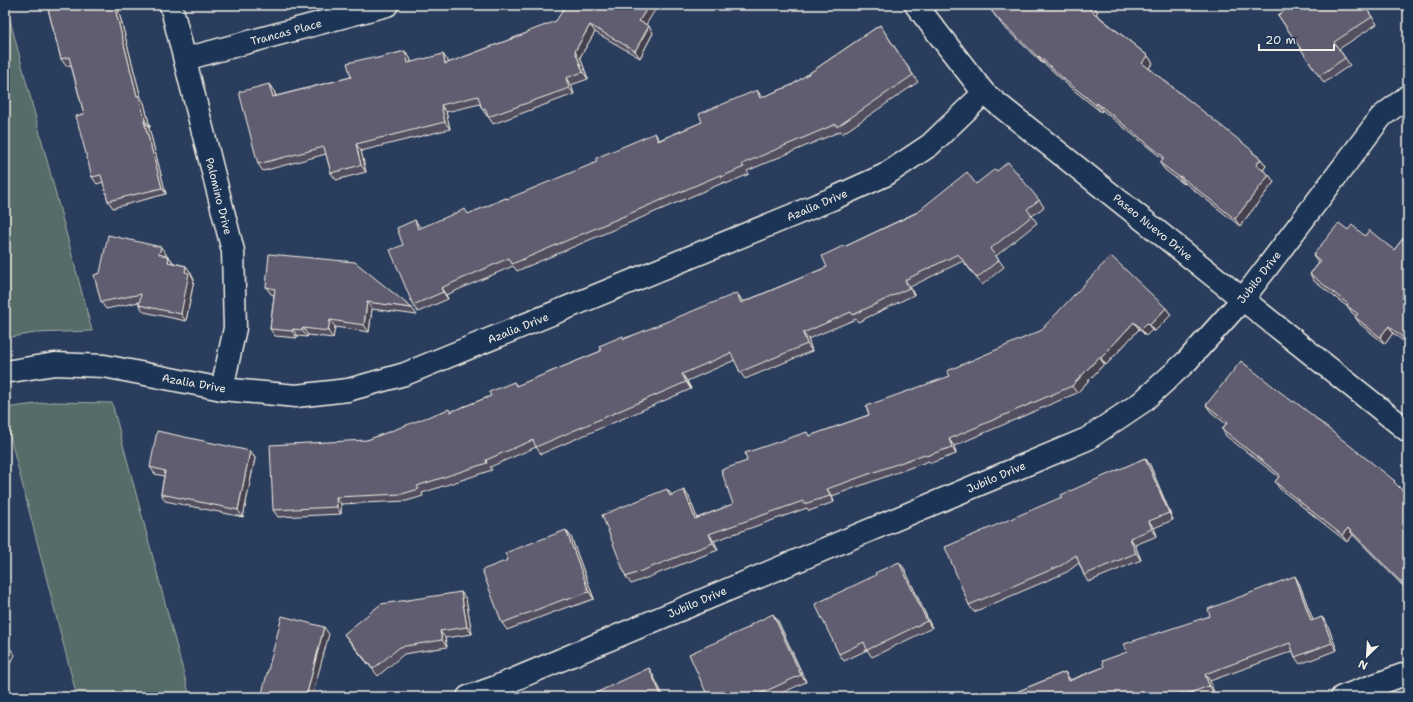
<svg xmlns="http://www.w3.org/2000/svg" width="1413" height="702" font-family="'Shantell Sans',sans-serif">
	<style>
		.grass { fill: #566c68; stroke: #a5aea8 }
		.lines { fill: none; stroke-linecap: round; stroke-linejoin: round }
		.street-casing { stroke: #f4f1e8; stroke-width: 25 }
		.street { stroke: #1d3557; stroke-width: 22 }
		.wall { fill: #535060; stroke: #f4f1e8 }
		.shaded-wall { fill: #44414e; stroke: #f4f1e8 }
		.building { fill: #615d70; stroke: #f4f1e8 }
		.labels { text-anchor: middle; stroke-width: 3; stroke-linejoin: round; paint-order: stroke }
		.street-label { font-size: 11px; fill: #f4f1e8; stroke: #1d3557 }
	</style>
	<rect width="100%" height="100%" fill="#2b3d5c"/>
	<filter id="ink" filterUnits="userSpaceOnUse"><feTurbulence type="fractalNoise" baseFrequency=".025" numOctaves="2"/><feDisplacementMap in="SourceGraphic" scale="8" xChannelSelector="R" yChannelSelector="G"/><feConvolveMatrix kernelMatrix="1 2 1 2 8 2 1 2 1" color-interpolation-filters="sRGB"/></filter>
	<g filter="url(#ink)">
		<!-- grass -->
		<g class="grass">
			<path d="M5,5H6L92,331L35,333L5,338Z"/>
			<path d="M51,402L112,403L190,697H77L5,417V408Z"/>
		</g>
		<g class="lines">
			<!-- street casing -->
			<g class="street-casing">
				<g id="street">
					<path d="M171,5L233,251L235,328L222,389"/>
					<path d="M916,5L984,93L1408,431"/>
					<path d="M185,59L387,5"/>
					<path d="M5,372L55,364L104,366L222,389L296,396L348,390L405,374L832,199L885,175L930,145L984,93"/>
					<path d="M468,697L496,687L1087,439L1142,402L1187,361L1243,299L1381,117L1408,96"/>
					<path d="M1342,697L1408,673"/>
				</g>
			</g>
			<!-- street -->
			<use href="#street" class="street"/>
		</g>
		<!-- wall -->
		<g class="wall">
			<path d="M47,5H118L119,9H118L141,98L144,103L150,127L149,128L166,194L113,208L108,201L103,182L97,184L92,177L84,114L71,65L66,66L61,59Z"/>
			<path d="M987,5H1093L1098,12L1096,14L1148,56L1153,63L1149,68L1261,159L1266,166L1263,170L1269,175L1274,182L1240,226L1185,183L1184,184L1165,170L1160,163L1163,159L1102,110L1101,112L1071,88L1044,63L1043,64L1003,26Z"/>
			<path d="M1364,5L1377,24L1339,49L1350,65L1324,83L1278,15Z"/>
			<path d="M556,21L646,25L653,33L640,58L595,32L580,57L588,79L571,85L574,94L493,124L488,116H487L482,109L480,104L446,112L450,129L361,151L366,172L336,180L331,173L326,154L263,171L258,164L274,91L276,96L351,77L375,59L405,51L410,58L411,62L448,61V63L527,33Z"/>
			<path d="M880,25L918,82L842,134L841,131L747,171L749,174L726,184L725,182L517,271L513,266L446,295L448,299L418,312L413,305L403,245L420,227V228L469,214L506,198L508,199L659,140L792,85Z"/>
			<path d="M997,171L1039,200L1044,207L1032,216L1037,223L996,256L1004,267L982,285L963,261L910,287L914,295L858,322L856,319L808,339L812,351L745,379L740,372L735,360L687,381L691,389L541,454L536,447L490,467L492,470L422,493L423,496L407,501L341,504V514L278,517L273,510L367,440L450,412L491,396L514,382L517,386L601,351L625,338L742,300L743,302L827,267L843,246L844,247L976,184Z"/>
			<path d="M1348,230L1365,236L1394,250L1408,232V345L1393,333L1385,344L1360,324L1355,317L1356,316L1352,313L1349,308L1314,281L1310,274L1319,263L1313,255Z"/>
			<path d="M166,254V256L169,257L174,263L186,266L191,273V274L194,280L186,321L144,312L139,305V302L106,309L101,302Z"/>
			<path d="M266,287L412,308L417,315L372,309L369,332L335,327L333,338L308,335L307,337L298,336L297,338L275,336L270,329L274,295L271,294Z"/>
			<path d="M1166,308L1171,315L1154,332L1152,330L1146,336L1139,329L1106,365L1104,364L1077,393L954,446L956,454L931,463L929,461L832,496L834,502L809,511L807,508L714,541L718,550L631,584L626,577L667,489L672,495L689,497L697,518L733,504L747,461L810,436Z"/>
			<path d="M1293,402L1319,421L1399,488L1408,496V591L1353,535L1347,542L1280,489L1275,482L1279,477L1226,436L1222,429L1226,424L1211,412L1206,405Z"/>
			<path d="M250,451L255,458L243,517L165,501L161,494L164,476L155,474L150,467Z"/>
			<path d="M1145,458L1150,465L1173,520L1154,528L1157,536L1135,545L1141,560L1088,582L1084,575L1079,563L1067,572L974,612L969,605L1062,497Z"/>
			<path d="M566,530L571,537L594,599L571,607L570,606L507,630L502,623Z"/>
			<path d="M904,568L932,628L872,657L867,650L844,661L839,654L876,575Z"/>
			<path d="M1299,583L1313,621L1322,617L1327,624L1337,650L1300,664L1295,657L1293,651L1210,681L1214,693L1204,697H1004L1065,672L1070,680L1104,667L1127,652L1210,616Z"/>
			<path d="M461,592L466,599L472,634L445,638L447,647L404,654L378,676L349,641L344,634Z"/>
			<path d="M778,621L806,682L773,697H708Z"/>
		</g>
		<!-- shaded-wall -->
		<g class="shaded-wall">
			<path d="M114,5H115L118,9L141,98L144,103L150,127L145,120L137,96Z"/>
			<path d="M649,5H658L644,28L639,21Z"/>
			<path d="M590,25L595,32L580,57L588,79L583,72L575,51Z"/>
			<path d="M649,26L653,33L640,58L635,51Z"/>
			<path d="M405,51L410,58L413,70L408,63Z"/>
			<path d="M443,54L448,61L450,71L445,64Z"/>
			<path d="M1039,56L1044,63L1043,64L1038,57Z"/>
			<path d="M1148,56L1153,63L1147,70L1142,63Z"/>
			<path d="M566,78L571,85L574,94L569,88Z"/>
			<path d="M269,84L274,91L278,104L273,97Z"/>
			<path d="M757,90L762,97L765,105L760,98Z"/>
			<path d="M1097,103L1102,110L1101,112L1096,105Z"/>
			<path d="M441,105L446,112L450,129L445,122Z"/>
			<path d="M144,121L149,128L166,194L162,188Z"/>
			<path d="M655,133L659,140L658,141Z"/>
			<path d="M356,144L361,151L366,172L361,165Z"/>
			<path d="M1261,159L1266,166L1261,172L1256,165Z"/>
			<path d="M1269,175L1274,182L1240,226L1235,219Z"/>
			<path d="M1180,176L1185,183L1184,184L1179,177Z"/>
			<path d="M415,220L420,227L423,236L418,229Z"/>
			<path d="M161,247L166,254L164,261L159,254Z"/>
			<path d="M169,257L174,264L168,262Z"/>
			<path d="M186,266L191,273V274L194,280L186,321L181,314L185,272Z"/>
			<path d="M905,280L910,287L914,295L909,288Z"/>
			<path d="M441,288L446,295L448,299L443,292Z"/>
			<path d="M737,293L742,300L746,310L741,303Z"/>
			<path d="M367,302L372,309L369,332L364,325Z"/>
			<path d="M1166,308L1171,315L1154,332L1150,325Z"/>
			<path d="M330,320L335,327L333,338L328,331Z"/>
			<path d="M1134,322L1139,329L1106,365L1101,358Z"/>
			<path d="M1147,323L1152,330L1146,336L1141,329Z"/>
			<path d="M1389,326L1393,333L1385,344L1380,337Z"/>
			<path d="M303,328L308,335L307,337L302,330Z"/>
			<path d="M293,329L298,336L297,338L292,331Z"/>
			<path d="M803,333L808,339L812,351L807,344Z"/>
			<path d="M1099,357L1104,364L1077,393L1072,386Z"/>
			<path d="M682,374L687,381L691,389L686,382Z"/>
			<path d="M949,439L954,446L956,454L952,447Z"/>
			<path d="M250,451L255,458L243,517L238,510Z"/>
			<path d="M1145,458L1150,465L1173,520L1169,513Z"/>
			<path d="M827,489L832,496L834,502L830,496Z"/>
			<path d="M684,490L689,497L700,526L695,519Z"/>
			<path d="M336,497L341,504V514L337,507Z"/>
			<path d="M1149,521L1154,528L1157,536L1152,529Z"/>
			<path d="M1348,528L1353,535L1347,542L1342,535Z"/>
			<path d="M566,530L571,537L594,599L589,592Z"/>
			<path d="M709,534L714,541L718,550L713,543Z"/>
			<path d="M1130,538L1135,545L1141,560L1136,553Z"/>
			<path d="M899,562L904,568L932,628L927,621Z"/>
			<path d="M1295,576L1299,583L1316,628L1311,621Z"/>
			<path d="M461,592L466,599L472,634L467,627Z"/>
			<path d="M773,614L778,621L806,682L801,675Z"/>
			<path d="M1322,617L1327,624L1337,650L1332,643Z"/>
			<path d="M324,627L329,634L312,697H306Z"/>
			<path d="M440,631L445,638L447,647L442,640Z"/>
			<path d="M10,648L15,655L5,673V657Z"/>
			<path d="M649,668L653,675L664,697H662Z"/>
			<path d="M1065,672L1070,679L1073,688L1069,681Z"/>
			<path d="M1205,674L1210,681L1214,693L1209,686Z"/>
		</g>
		<!-- building -->
		<g class="building">
			<path d="M47,5H114L137,96H139L145,120L144,121L162,188L108,201L101,175L92,177L76,116L84,114L69,57L61,59Z"/>
			<path d="M566,5H649L639,21L649,26L635,51L590,25L575,51L583,72L566,78L569,88L488,117L485,108L482,109L478,96L441,105L445,122L356,144L361,165L331,173L324,147L258,164L239,92L269,84L273,97L351,77L347,63L373,57L374,59L405,51L408,63L443,54L445,64L527,33V32L556,21Z"/>
			<path d="M987,5H1093L1089,9L1148,56L1142,63L1253,151L1252,152L1261,159L1256,165L1269,175L1235,219L1180,176L1179,177L1160,163L1164,157L1097,103L1096,105L1066,81L1039,56L1038,57L998,19Z"/>
			<path d="M1293,5H1364L1372,17L1334,42L1345,58L1319,76L1278,15Z"/>
			<path d="M880,25L913,75L837,127L836,124L742,164L744,167L721,177L720,175L512,264L509,258L441,288L443,292L413,305L390,250L403,245L397,228L415,220L418,229L465,209L468,214L506,198L507,199L597,162L596,158L655,133L658,141L702,122L699,114L757,90L760,98L792,85Z"/>
			<path d="M1008,162L1039,200L1027,209L1032,216L990,249L999,260L977,278L958,254L905,280L909,288L853,315L851,312L803,333L807,344L740,372L731,353L682,374L686,382L536,447L533,440L486,460L487,463L417,486L419,489L402,494L336,497L337,507L273,510L270,445L367,440L449,409L450,412L491,396L489,392L514,382L516,386L601,351L599,346L623,336L624,339L737,293L741,303L827,267L822,256L843,246L844,247L916,213L967,172L976,184L995,169L997,171Z"/>
			<path d="M1339,223L1348,230L1352,225L1365,236L1369,230L1394,250L1408,232V342L1389,326L1380,337L1355,317L1358,314L1347,306L1348,304L1310,274L1321,261L1313,255Z"/>
			<path d="M108,235L161,247L159,254L169,257L168,262L186,266L185,272L189,273L181,314L139,305L141,294L101,302L94,275L100,273Z"/>
			<path d="M269,254L355,262L412,308L367,302L364,325L330,320L328,331L303,328L302,330L293,329L292,331L270,329L275,289L266,287Z"/>
			<path d="M1111,256L1166,308L1150,325L1147,323L1141,329L1134,322L1101,358L1099,357L1072,386L949,439L952,447L926,456L925,454L827,489L830,496L804,504L803,501L709,534L713,543L626,577L602,515L667,489L670,496L684,490L695,519L733,504L721,470L747,461L745,453L807,432L809,436L869,415L866,406L950,376L947,371L1040,331Z"/>
			<path d="M1241,361L1293,402L1294,401L1316,418V419L1395,481L1394,482L1408,496V580L1404,585L1348,528L1342,535L1275,482L1280,475L1222,429L1228,422L1206,405Z"/>
			<path d="M157,431L250,451L238,510L161,494L165,471L150,467Z"/>
			<path d="M1145,458L1169,513L1149,521L1152,529L1130,538L1136,553L1084,575L1076,555L1062,565L969,605L945,547L1062,497L1061,495Z"/>
			<path d="M566,530L589,592L566,600L565,599L502,623L482,570L508,560L505,553Z"/>
			<path d="M899,562L927,621L867,650L864,642L839,654L815,604L876,575L875,573Z"/>
			<path d="M1295,576L1311,621L1322,617L1332,643L1295,657L1290,643L1205,674L1209,686L1184,695L1183,693L1169,697H1004L1065,672L1069,681L1104,667L1102,661L1127,652L1124,644L1210,616L1208,609Z"/>
			<path d="M461,592L467,627L440,631L442,640L400,647L373,669L344,634L381,604Z"/>
			<path d="M773,614L801,675L753,697H737L736,694L730,697H708L689,654L750,627V625Z"/>
			<path d="M282,616L324,627L306,697H261Z"/>
			<path d="M5,646L10,648L5,657Z"/>
			<path d="M649,668L662,697L666,695V697H587Z"/>
		</g>
	</g>
	<g class="labels">
		<!-- street labels -->
		<g class="street-label">
			<text transform="translate(286 32) rotate(-15)" y="4">Trancas Place</text>
			<text transform="translate(219 196) rotate(76)" y="4">Palomino Drive</text>
			<text transform="translate(817 205) rotate(-23)" y="4">Azalia Drive</text>
			<text transform="translate(1153 227) rotate(39)" y="4">Paseo Nuevo Drive</text>
			<text transform="translate(1259 277) rotate(-52)" y="4">Jubilo Drive</text>
			<text transform="translate(518 328) rotate(-22)" y="4">Azalia Drive</text>
			<text transform="translate(194 383) rotate(10)" y="4">Azalia Drive</text>
			<text transform="translate(996 477) rotate(-23)" y="4">Jubilo Drive</text>
			<text transform="translate(697 602) rotate(-23)" y="4">Jubilo Drive</text>
		</g>
	</g>
	<!-- margin -->
	<rect width="1413" height="702" fill="none" stroke="#1d3557" stroke-width="20"/>
	<rect x="10" y="10" width="1393" height="682" fill="none" stroke="#f4f1e8" stroke-width="1.5" filter="url(#ink)"/>
	<!-- north arrow -->
	<g transform="translate(1367 656) rotate(205)" stroke="#1d3557" stroke-width="3" paint-order="stroke">
	<path d="M0-3L7 15L0 10L-7 15Z" fill="#f4f1e8"/>
	<text y="-6" font-size="11" font-weight="bold" text-anchor="middle" fill="#f4f1e8">N</text>
	</g>
	<!-- scale -->
	<path d="M1259 44v6h75v-6" fill="none" stroke="#f4f1e8" stroke-width="2"/>
	<text x="1265" y="44" font-size="12" fill="#f4f1e8" stroke="#1d3557" stroke-width="3" paint-order="stroke">20 m</text>
</svg>
